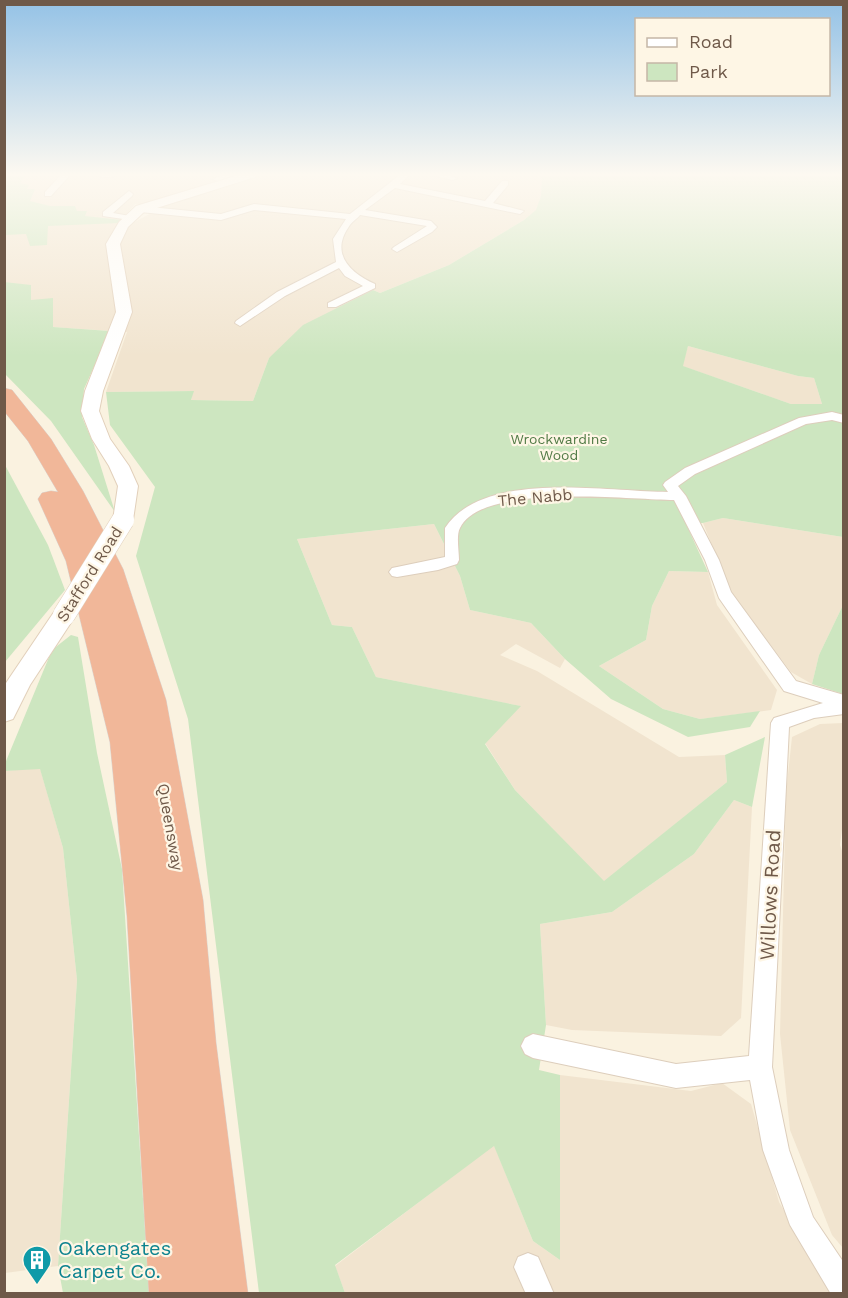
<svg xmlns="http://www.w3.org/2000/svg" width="848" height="1298" font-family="'Work Sans',sans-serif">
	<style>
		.residential { fill: #f1e4cf }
		.green { fill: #cde6c0; fill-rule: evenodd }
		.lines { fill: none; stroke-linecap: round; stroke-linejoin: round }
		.street-casing { stroke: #ddcebc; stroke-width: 2 }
		.secondary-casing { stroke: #e2d0bb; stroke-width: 2 }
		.highway-casing { stroke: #dad4d0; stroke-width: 1 }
		.street { fill: #fff; fill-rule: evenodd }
		.secondary { fill: #fff; fill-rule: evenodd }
		.highway { fill: #f1b799; fill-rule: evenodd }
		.secondary-bridge-casing { stroke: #e2d0bb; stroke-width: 23; stroke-linecap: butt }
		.secondary-bridge { stroke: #fff; stroke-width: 22 }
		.labels { text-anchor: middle; stroke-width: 4.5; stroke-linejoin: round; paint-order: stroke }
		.far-park-label { font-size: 14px; fill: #517a45; stroke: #fef6e5 }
		.street-label { font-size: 16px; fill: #6f5949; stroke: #fef6e5 }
		.near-street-label { font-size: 20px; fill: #6f5949; stroke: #fef6e5 }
		.near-culture-label { font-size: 20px; fill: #0d838f; stroke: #fef6e5; text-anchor: start }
	</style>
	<rect width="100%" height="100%" fill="#faf2e0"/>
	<!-- residential -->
	<g class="residential">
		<path d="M4,174H242L148,204H135L119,222L131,224L166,205L265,174H543L541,196L537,210L524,220L449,265L380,293L373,290L269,358L253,401L191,400L193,391L106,392L127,332L52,327L31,300L5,298Z"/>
		<path d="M688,346L798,376L814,378L822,404H791L682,366Z"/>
		<path d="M723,518L843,537V605L819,655L812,684L791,672L731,592L703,523Z"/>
		<path d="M434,524L460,576L470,610L531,623L565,659L560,668L516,644L500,655L537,671L679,757L725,755L727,782L604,882L515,790L485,743L520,706L376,677L352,627L332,625L297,539Z"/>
		<path d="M669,571L708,572L717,605L777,690L771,710L700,719L663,709L599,666L646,640L652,606Z"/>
		<path d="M843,723L844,814L840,845L844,857L843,1248L832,1235L790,1130L780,1034L786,793L792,737L820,724Z"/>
		<path d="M40,768L63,848L77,980L58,1266L5,1273L4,771Z"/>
		<path d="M734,800L752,807L741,1018L721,1036L572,1030L546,1025L540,924L612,912L694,854Z"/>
		<path d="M560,1075L691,1091L722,1083L751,1104L779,1202L832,1293H345L335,1266L494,1145L533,1241L560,1260Z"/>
	</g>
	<!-- green -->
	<g class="green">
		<path d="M4,174H27L20,183L29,185L27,189H35L30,201L50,206H75L77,211H87L85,216L122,220L119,223L48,226L47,245L30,246L26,234L5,235Z"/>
		<path d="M542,174H843V537L723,518L703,523L686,524L708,572L669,571L652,606L646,640L599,666L663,709L700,719L760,711L750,727L688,737L611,699L565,659L531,623L470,610L460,576L434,524L297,539L332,625L352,627L376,677L521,706L485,744L515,790L604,881L727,782L725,755L765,737L752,807L734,800L694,854L612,912L540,924L546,1025L539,1070L560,1075V1260L533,1241L494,1146L335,1265L345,1293H259L188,719L136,556L155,487L110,425L106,392L194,391L191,400L253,401L269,358L303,325L373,290L380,293L449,265L524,220L536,210L541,196ZM688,346L798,376L814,378L822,404H791L683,366Z"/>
		<path d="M4,282L31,285V300L53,298V327L110,331L84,389L82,417L94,445L115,512L51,421L5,374Z"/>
		<path d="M5,465L48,545L65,590L5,662Z"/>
		<path d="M843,605V694L812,684L819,655Z"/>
		<path d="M71,635L78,637L97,753L122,869L149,1293H63L58,1266L77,980L63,848L40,769L5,771L4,766L52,650Z"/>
	</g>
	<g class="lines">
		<!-- street casing -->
		<g class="street-casing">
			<g id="street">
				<path d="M62,174H71L51,196H45V192Z"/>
				<path d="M93,174H120C114,178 99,178 93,174Z"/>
				<path d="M225,174H237L217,181L213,179Z"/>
				<path d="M401,174H410L400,184L485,201L502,181H508V185L493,203L524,211L520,214L395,188L365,210L431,221L437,227L432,232L397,252L392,249L394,247L427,226L360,215C357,219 351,222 348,228C330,255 352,274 375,284V288L336,307H328V303L363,286L345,276L339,268L285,296L240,326L235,323L236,321L277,292L336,262L333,239L346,219L254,210L221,220L140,212L136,209L140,206L221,214L254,204L350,214Z"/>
				<path d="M427,174H444L457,178L453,180Z"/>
				<path d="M129,191L133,194L132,196L113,213L130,216V220L103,216V212Z"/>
				<path d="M832,412L844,415V423L832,420L806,424L695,474L678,486L686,496L719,560L731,592L796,681L844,695V714L814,718L789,727L772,1067L789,1150L813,1217L844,1263V1294H831L790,1225L763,1150L750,1080L676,1088L533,1058L525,1054L521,1046L525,1038L533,1034L676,1064L749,1056L771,723L774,718L823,703L784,691L719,598L705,560L674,500C631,500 482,482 460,528C456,535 459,551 459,560L457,564L438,570L397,577L392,576L389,572L392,568L397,567L445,557V528C483,469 608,492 668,492L663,485L665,482L685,468L799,418Z"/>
				<path d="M528,1253L538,1257L554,1294H526L514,1267L518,1257Z"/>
			</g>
		</g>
		<!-- secondary casing -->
		<g class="secondary-casing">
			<g id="secondary">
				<path d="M242,174H260L258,176L144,212L128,227L120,244L132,312L103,391L99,411L110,439L129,466L138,486L133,520L130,525L123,527L116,525L113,520L118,486L109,466L92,439L81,411L85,391L116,312L106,244L119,222L136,206Z"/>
				<path d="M64,606L72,609L76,615L30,685L13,719L4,722V686L56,609Z"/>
			</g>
		</g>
		<!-- highway casing -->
		<g class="highway-casing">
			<path id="highway" d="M4,388L12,390L51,439L83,491L123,569L166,700L203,900L216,1043L248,1294H149L127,916L110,742L66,561L38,499L42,493L51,491L58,492L28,441L4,411Z"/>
		</g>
		<!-- street -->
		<use href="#street" class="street"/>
		<!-- secondary -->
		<use href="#secondary" class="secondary"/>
		<!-- highway -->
		<use href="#highway" class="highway"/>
		<!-- secondary-bridge casing -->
		<g class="secondary-bridge-casing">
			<path id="secondary-bridge" d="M64,615L123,520"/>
		</g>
		<!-- secondary-bridge -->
		<use href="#secondary-bridge" class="secondary-bridge"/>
	</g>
	<!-- sky -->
	<linearGradient id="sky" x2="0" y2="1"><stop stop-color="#94c2e6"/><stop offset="0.49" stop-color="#fdf9f1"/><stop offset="1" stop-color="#fdf9f1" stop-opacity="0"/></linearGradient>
	<rect width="848" height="356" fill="url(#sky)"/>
	<!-- icons -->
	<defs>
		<g id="building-pin" transform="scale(1.5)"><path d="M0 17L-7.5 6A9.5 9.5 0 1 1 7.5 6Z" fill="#0f9aa8" stroke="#fef6e5"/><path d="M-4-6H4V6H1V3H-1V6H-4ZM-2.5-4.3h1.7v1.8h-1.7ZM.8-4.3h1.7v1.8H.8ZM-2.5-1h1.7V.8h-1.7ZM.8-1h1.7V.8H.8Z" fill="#fff"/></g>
	</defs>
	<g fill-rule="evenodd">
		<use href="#building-pin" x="37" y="1260"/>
	</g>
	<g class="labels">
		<!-- far-park labels -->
		<g class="far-park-label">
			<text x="559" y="444">Wrockwardine<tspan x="559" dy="16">Wood</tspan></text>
		</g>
		<!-- street labels -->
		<g class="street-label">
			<text transform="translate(535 497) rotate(-5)" y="6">The Nabb</text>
			<text transform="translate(89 574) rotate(-58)" y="6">Stafford Road</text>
			<text transform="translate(171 827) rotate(80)" y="6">Queensway</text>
		</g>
		<!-- near-street labels -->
		<g class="near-street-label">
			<text transform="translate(770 895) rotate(-87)" y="7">Willows Road</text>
		</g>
		<!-- near-culture labels -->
		<g class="near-culture-label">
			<text x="58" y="1255">Oakengates<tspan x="58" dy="23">Carpet Co.</tspan></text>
		</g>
	</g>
	<!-- border -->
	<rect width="848" height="1298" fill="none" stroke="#6f5949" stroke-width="12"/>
	<!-- legend -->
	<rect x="635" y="18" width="195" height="78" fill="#fef6e5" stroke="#c5b7a7" stroke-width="1.5"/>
	<rect x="647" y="38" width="30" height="9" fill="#ffffff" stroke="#c5b7a7" stroke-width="1.5"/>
	<text x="689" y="48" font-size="18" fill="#6f5949">Road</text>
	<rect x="647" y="63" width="30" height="18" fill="#cde6c0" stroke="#c5b7a7" stroke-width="1.5"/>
	<text x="689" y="78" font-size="18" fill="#6f5949">Park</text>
</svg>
